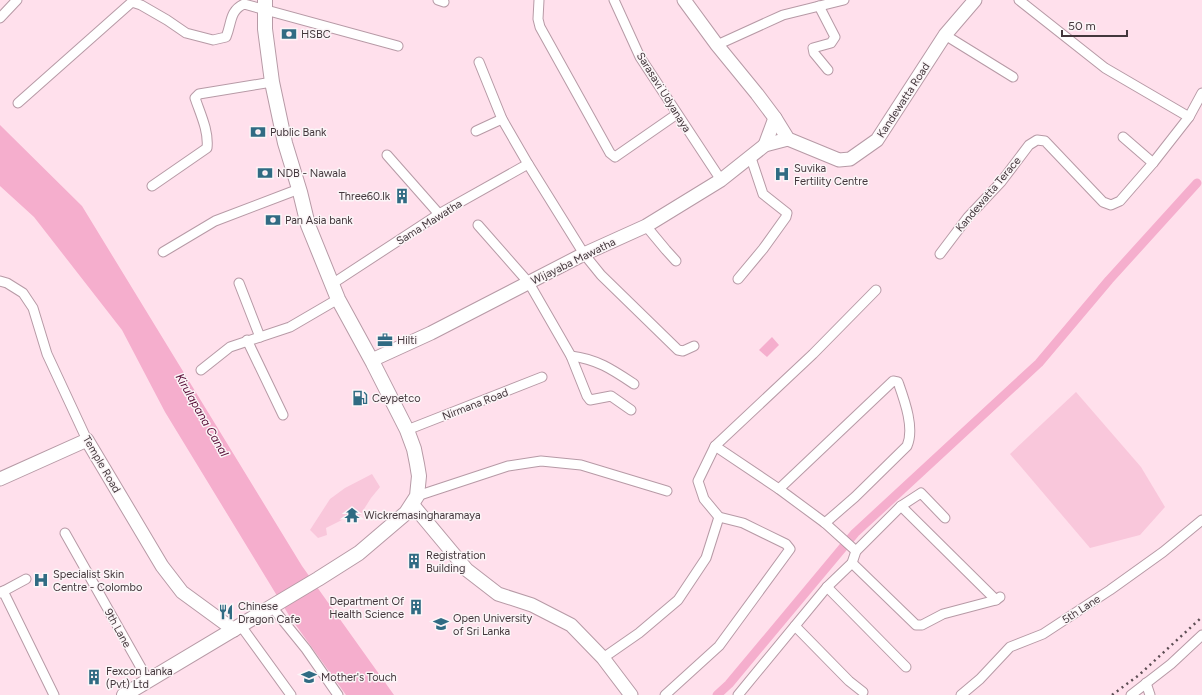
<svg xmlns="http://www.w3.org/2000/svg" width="1202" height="695" font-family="Figtree,sans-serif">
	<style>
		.green { fill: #f9c7db }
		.water { fill: #f5aecd }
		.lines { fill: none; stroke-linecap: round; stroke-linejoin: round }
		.canal { stroke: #f5aecd; stroke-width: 9 }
		.street-casing { stroke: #b79aa6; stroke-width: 11 }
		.secondary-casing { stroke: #b79aa6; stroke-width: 15 }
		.primary-casing { stroke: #b79aa6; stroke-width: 16 }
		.street { stroke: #fff; stroke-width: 9 }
		.secondary { stroke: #fff; stroke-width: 13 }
		.primary { stroke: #fff; stroke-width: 14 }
		.rail { stroke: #5c4d53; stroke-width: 2.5; stroke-dasharray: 2 4; stroke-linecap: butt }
		.labels { text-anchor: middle; stroke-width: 3; stroke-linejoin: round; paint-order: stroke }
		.poi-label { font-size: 11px; fill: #43373c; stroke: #fbf5f7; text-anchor: start }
		.street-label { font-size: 11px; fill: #43373c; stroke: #fbf5f7 }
		.water-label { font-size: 12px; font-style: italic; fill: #580d37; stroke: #fbf5f7 }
	</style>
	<rect width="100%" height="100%" fill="#ffe0ec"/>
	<!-- green -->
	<g class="green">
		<path d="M1076,392L1141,467L1165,507L1140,535L1090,548L1010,454Z"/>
		<path d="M372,474L380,487L371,498L357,520L352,515L326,528L327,535L318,538L310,530L330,499L345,488Z"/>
	</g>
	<!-- water -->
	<g class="water">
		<path d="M0,125L82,206L302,566L394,695H346L290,617L165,412L122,330L34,217L0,186Z"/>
		<path d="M772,337L779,345L767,357L759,350Z"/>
	</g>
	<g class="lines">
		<!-- canal -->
		<path class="canal" d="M717,695L729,684L855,533L1039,363L1109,280L1197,183"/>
		<!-- street casing -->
		<g class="street-casing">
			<g id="street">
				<path d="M438,0L444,2"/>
				<path d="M539,0L538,19L540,27L610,153L615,157L677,114"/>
				<path d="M614,0L640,57L721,180"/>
				<path d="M1019,0L1105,68L1189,117"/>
				<path d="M819,6L835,37L831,43L813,48L814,53L828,70"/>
				<path d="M0,18L17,0"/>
				<path d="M945,35L1013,77"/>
				<path d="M717,45L783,15L844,0"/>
				<path d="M479,62L502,119L528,164L584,254L601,275L678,350L683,351L694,346"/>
				<path d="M18,103L132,2L141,5L167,20L186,33L213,40L226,37C232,23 229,11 244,4L398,46"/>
				<path d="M476,131L502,119"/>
				<path d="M1123,137L1153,163"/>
				<path d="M387,155L439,214"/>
				<path d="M152,186L207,148C209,131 200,113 195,98L199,94L272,82"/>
				<path d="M478,225L529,283L571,356L587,396L590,400L611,396L631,410"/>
				<path d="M646,226L666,250L676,261"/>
				<path d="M163,252L215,221L299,189"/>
				<path d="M940,254L968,217L1001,182L1029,145L1037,140L1045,141L1103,202L1111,205L1120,201L1153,163L1189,117L1202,93"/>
				<path d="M738,279L763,249L786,217L787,213L763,194L751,158"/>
				<path d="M0,281L7,283L23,293L33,308L47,354L87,440"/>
				<path d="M239,283L260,337"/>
				<path d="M332,284L439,214L528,164"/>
				<path d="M247,340L283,415"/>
				<path d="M571,356C597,359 613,370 634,384"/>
				<path d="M201,370L230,347L290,327L338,299"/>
				<path d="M407,430L542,377"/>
				<path d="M715,446L779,489L825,523L856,551"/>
				<path d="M779,489L893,381L898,382C904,399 915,428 907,446L855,497L825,523"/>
				<path d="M417,496L508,466L541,461L581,465L667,491"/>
				<path d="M901,506L996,600"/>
				<path d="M65,533L148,680"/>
				<path d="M852,563L916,625H922L943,614L996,600L1000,597"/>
				<path d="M827,587L906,667"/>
				<path d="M3,591L54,695"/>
				<path d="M0,593L26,579"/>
				<path d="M272,607L306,649L338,695"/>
				<path d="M241,626L291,695"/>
				<path d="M795,626L849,681L863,692"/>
				<path d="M603,658L639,633L678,600L706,558L719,517"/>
				<path d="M1146,683L1150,695"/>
				<path d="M665,695L719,646L790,549L786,544L743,523L719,517L704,499L698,481L715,446L813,354L876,290"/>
				<path d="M738,695L827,587L852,563L856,551L901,506L921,493L945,518"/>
				<path d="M961,695L980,679L1010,647L1043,634L1110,590L1163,552L1202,520"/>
				<path d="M1131,695L1171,664L1202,635"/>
			</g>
		</g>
		<!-- secondary casing -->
		<g class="secondary-casing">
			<g id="secondary">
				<path d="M684,0L717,45L757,94L775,118L788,139L839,160L850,159L877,140L945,35L975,0"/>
				<path d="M765,145L775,118"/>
				<path d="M372,360L431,333L584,254L646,226L721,180L765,145L788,139"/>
				<path d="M0,479L87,440L162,566L182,592L234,630"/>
				<path d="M412,504L467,570L498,594L532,605L571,625L603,658L631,695"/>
			</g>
		</g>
		<!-- primary casing -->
		<g class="primary-casing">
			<path id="primary" d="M124,695L318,579L359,553L406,513L417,496L419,476L417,464L414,449L407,430L373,363L338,299L308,225L300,192L285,143L272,82L265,29V0"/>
		</g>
		<!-- street -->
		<use href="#street" class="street"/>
		<!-- secondary -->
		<use href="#secondary" class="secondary"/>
		<!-- primary -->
		<use href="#primary" class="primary"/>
		<!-- rail -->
		<path class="rail" d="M1112,695L1139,675L1202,617"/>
	</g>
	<!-- icons -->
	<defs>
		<g id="bank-bare" transform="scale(1.2)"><path d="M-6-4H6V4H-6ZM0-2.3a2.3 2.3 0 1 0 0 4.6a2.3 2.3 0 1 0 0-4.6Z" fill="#306b83" stroke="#fbf5f7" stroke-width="2.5" paint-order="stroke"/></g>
		<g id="hospital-bare" transform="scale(1.2)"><path d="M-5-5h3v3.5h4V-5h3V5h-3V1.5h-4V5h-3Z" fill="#306b83" stroke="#fbf5f7" stroke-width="2.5" paint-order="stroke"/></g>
		<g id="building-bare" transform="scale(1.2)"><path d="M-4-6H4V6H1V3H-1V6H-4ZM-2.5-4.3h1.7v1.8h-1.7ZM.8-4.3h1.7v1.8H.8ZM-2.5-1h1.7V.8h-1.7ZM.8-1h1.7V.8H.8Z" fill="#306b83" stroke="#fbf5f7" stroke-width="2.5" paint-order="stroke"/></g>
		<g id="office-bare" transform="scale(1.2)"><path d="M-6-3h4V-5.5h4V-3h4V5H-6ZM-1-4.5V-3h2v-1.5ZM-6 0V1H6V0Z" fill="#306b83" stroke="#fbf5f7" stroke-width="2.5" paint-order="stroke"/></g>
		<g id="fuel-bare" transform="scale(1.2)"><path d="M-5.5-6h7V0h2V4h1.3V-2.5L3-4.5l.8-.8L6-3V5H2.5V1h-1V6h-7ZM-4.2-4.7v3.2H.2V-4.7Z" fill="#306b83" stroke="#fbf5f7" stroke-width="2.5" paint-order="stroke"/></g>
		<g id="temple-bare" transform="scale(1.2)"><path d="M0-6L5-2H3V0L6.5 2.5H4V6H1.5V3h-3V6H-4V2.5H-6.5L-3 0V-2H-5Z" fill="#306b83" stroke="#fbf5f7" stroke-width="2.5" paint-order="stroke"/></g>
		<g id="restaurant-bare" transform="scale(1.2)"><path d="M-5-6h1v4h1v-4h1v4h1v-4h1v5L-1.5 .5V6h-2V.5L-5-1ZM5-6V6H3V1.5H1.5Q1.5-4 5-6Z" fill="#306b83" stroke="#fbf5f7" stroke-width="2.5" paint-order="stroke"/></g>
		<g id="university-bare" transform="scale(1.2)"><path d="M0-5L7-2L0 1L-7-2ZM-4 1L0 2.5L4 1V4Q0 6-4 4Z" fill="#306b83" stroke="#fbf5f7" stroke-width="2.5" paint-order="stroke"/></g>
		<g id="school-bare" transform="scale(1.2)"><path d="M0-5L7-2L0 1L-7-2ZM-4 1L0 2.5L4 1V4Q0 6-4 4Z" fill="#306b83" stroke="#fbf5f7" stroke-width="2.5" paint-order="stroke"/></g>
	</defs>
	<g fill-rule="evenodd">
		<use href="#bank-bare" x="289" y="34"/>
		<use href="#bank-bare" x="258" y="132"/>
		<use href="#bank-bare" x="265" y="173"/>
		<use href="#hospital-bare" x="782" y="174"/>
		<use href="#building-bare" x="402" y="196"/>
		<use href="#bank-bare" x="273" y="220"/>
		<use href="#office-bare" x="385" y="340"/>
		<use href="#fuel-bare" x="360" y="398"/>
		<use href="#temple-bare" x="352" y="515"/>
		<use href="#building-bare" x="414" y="561"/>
		<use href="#hospital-bare" x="41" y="580"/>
		<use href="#building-bare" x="416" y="607"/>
		<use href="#restaurant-bare" x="226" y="612"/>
		<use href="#university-bare" x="441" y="624"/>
		<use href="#building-bare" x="94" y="677"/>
		<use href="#school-bare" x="309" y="677"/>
	</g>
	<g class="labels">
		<!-- poi labels -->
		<g class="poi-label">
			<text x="301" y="38">HSBC</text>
			<text x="270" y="136">Public Bank</text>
			<text x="794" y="172">Suvika<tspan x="794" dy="13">Fertility Centre</tspan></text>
			<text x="277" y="177">NDB - Nawala</text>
			<text x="390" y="200" text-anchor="end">Three60.lk</text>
			<text x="285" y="224">Pan Asia bank</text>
			<text x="397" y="344">Hilti</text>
			<text x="372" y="402">Ceypetco</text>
			<text x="364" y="519">Wickremasingharamaya</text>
			<text x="426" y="559">Registration<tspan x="426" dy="13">Building</tspan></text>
			<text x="53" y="578">Specialist Skin<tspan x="53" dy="13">Centre - Colombo</tspan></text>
			<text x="404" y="605" text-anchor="end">Department Of<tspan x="404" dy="13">Health Science</tspan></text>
			<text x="238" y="610">Chinese<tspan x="238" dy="13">Dragon Cafe</tspan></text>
			<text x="453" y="622">Open University<tspan x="453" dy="13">of Sri Lanka</tspan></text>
			<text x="106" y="675">Fexcon Lanka<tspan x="106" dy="13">(Pvt) Ltd</tspan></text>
			<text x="321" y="681">Mother's Touch</text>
		</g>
		<!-- street labels -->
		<g class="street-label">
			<text transform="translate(664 92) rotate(58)" y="4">Sarasavi Udyanaya</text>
			<text transform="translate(903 100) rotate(-57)" y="4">Kandewatta Road</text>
			<text transform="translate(988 194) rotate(-50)" y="4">Kandewatta Terace</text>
			<text transform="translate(429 222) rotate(-32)" y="4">Sama Mawatha</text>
			<text transform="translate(573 261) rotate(-26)" y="4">Wijayaba Mawatha</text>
			<text transform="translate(475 404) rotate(-21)" y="4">Nirmana Road</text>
			<text transform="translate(102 464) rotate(60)" y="4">Temple Road</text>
			<text transform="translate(1081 609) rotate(-33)" y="4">5th Lane</text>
			<text transform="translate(118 628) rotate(61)" y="4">9th Lane</text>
		</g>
		<!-- water labels -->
		<g class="water-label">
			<text transform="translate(202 415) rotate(60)" y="4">Kirulapana Canal</text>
		</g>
	</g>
	<!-- scale -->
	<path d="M1062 30v6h65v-6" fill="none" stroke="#43373c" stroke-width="2"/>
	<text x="1068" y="30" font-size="12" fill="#43373c" stroke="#fbf5f7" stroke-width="3" paint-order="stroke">50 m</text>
</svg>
